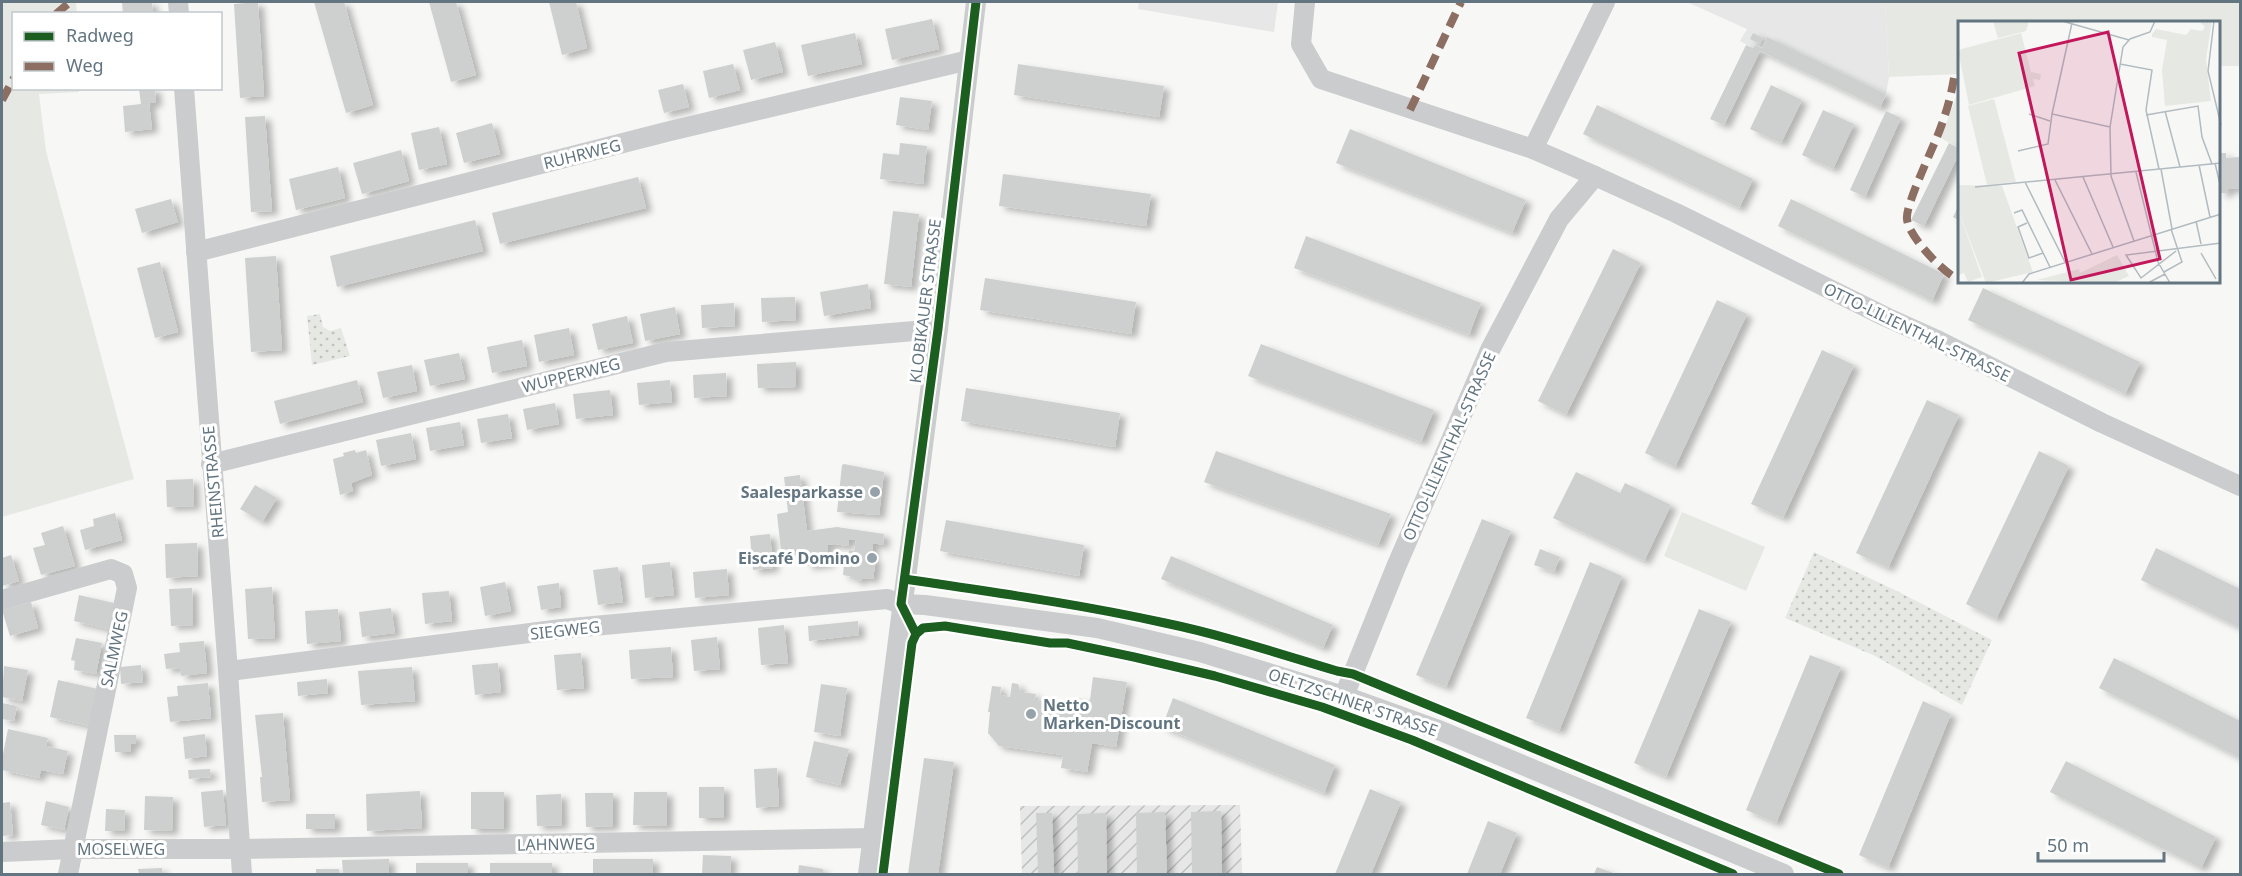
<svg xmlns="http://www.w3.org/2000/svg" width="2242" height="876" font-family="'Noto Sans',sans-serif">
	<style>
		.built { fill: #e6e7e6 }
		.industrial { fill: url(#industrial-furrows) }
		.green { fill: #e6e9e3 }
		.park { fill: url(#park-dots) }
		.building { fill: #ced0d0; filter: url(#shadow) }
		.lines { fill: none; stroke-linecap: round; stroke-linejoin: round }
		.minor { stroke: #cbcccd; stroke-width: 20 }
		.quiet { stroke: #8d6e63; stroke-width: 8; stroke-dasharray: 15 8; stroke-linecap: butt }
		.cycleway-casing { stroke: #fff; stroke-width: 13 }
		.cycleway { stroke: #1b5e20; stroke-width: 9 }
		.poi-dot { fill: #96a2a9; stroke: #fff; stroke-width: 2 }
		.labels { text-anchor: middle; stroke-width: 6; stroke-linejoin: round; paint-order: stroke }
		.street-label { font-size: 16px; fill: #627580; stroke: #fff }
		.poi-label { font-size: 16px; font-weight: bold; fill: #627580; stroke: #fff; text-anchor: end }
		.inset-road { fill: none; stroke: #b2bbc0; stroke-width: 1.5 }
		.view { fill: #c2185b; fill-opacity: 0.15; stroke: #c2185b; stroke-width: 3 }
		.inset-edge { fill: none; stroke: #627580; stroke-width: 3 }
	</style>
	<defs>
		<pattern id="industrial-furrows" width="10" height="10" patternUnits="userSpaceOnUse" patternTransform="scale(1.5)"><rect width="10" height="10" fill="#e6e7e6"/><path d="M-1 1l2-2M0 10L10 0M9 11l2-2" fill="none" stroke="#bec0c0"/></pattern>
		<pattern id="park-dots" width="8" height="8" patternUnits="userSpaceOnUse" patternTransform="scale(1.5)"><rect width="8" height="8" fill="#e6e9e3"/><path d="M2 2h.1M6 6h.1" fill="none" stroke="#bec1bd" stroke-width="1.8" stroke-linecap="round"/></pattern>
		<filter id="shadow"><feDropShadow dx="6" dy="4" stdDeviation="3" flood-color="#0004"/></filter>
	</defs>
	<rect width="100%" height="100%" fill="#f7f7f6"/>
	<!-- built -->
	<g class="built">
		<path d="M1139,2H1278L1274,32L1138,9Z"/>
		<path d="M1687,2H1885L1889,77L1886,94L1767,38L1762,48L1755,45L1753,48L1740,41L1747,29Z"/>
	</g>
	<!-- industrial -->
	<path class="industrial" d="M1240,805L1242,874H1022L1020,806Z"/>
	<!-- green -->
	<g class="green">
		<path d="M2,2H76L77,13L14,14V88L79,89V92L39,94L46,151L134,479L2,517Z"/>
		<path d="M1885,2H2240V66H2220V22H1960V74L1889,77Z"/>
		<path d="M1960,86V149L1941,138Z"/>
		<path d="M1682,512L1765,547L1746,591L1664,556Z"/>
	</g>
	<!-- park -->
	<g class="park">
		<path d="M320,314L323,327L330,331L341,328L350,356L312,365L307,316Z"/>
		<path d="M1814,552L1897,591L1992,640L1962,705L1873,655L1785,618Z"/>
	</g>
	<!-- building -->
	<g class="building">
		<path d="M122,2H152L153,14H123Z"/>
		<path d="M258,2L264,96L240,98L234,4Z"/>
		<path d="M314,2H344L373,105L346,113Z"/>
		<path d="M429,2H456L476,75L451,82Z"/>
		<path d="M549,2H576L587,48L562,55Z"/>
		<path d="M932,19L939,49L892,60L885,29Z"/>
		<path d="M855,33L862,64L808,76L801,45Z"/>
		<path d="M1753,33L1763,38L1760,44L1750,39Z"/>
		<path d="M1767,37L1886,94L1880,108L1760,51L1724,125L1710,119L1746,45L1753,48L1755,45L1762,48Z"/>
		<path d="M775,42L783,72L751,80L743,50Z"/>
		<path d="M733,64L740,90L709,98L703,71Z"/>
		<path d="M1018,64L1164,86L1159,117L1014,95Z"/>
		<path d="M683,84L689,107L664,113L658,90Z"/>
		<path d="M1771,85L1802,100L1781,143L1750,129Z"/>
		<path d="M155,88L156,103H149L152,129L125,132L123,106L141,104L139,89Z"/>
		<path d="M900,97L932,101L928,130L896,125Z"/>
		<path d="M1597,105L1753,179L1739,208L1583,134Z"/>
		<path d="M1823,110L1854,124L1833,169L1802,155Z"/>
		<path d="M1886,111L1901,118L1865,197L1850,190Z"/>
		<path d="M265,116L272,211L251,212L245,117Z"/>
		<path d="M492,123L500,154L464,163L456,133Z"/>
		<path d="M439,127L447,164L419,170L411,133Z"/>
		<path d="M1350,129L1526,200L1512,233L1336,163Z"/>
		<path d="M900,143L927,146L923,184L880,179L883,153L899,155Z"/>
		<path d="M1949,143L1960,149V162L1956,160L1924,226L1911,220Z"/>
		<path d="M401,150L409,181L362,194L353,163Z"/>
		<path d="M2220,153H2226V158L2240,157V188L2227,189V193H2220Z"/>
		<path d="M338,167L345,198L296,210L289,179Z"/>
		<path d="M1003,174L1151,194L1146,226L999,206Z"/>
		<path d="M638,177L646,208L500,244L492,213Z"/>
		<path d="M171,199L178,222L142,233L135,209Z"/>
		<path d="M1791,199L1944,274L1932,301L1778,226Z"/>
		<path d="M1960,203V221L1953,217Z"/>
		<path d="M893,211L919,214L911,287L884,284Z"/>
		<path d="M475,220L483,251L337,287L330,256Z"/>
		<path d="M1306,236L1481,303L1469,335L1294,268Z"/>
		<path d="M1613,249L1641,263L1566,415L1538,401Z"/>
		<path d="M276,256L282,350L251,352L245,258Z"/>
		<path d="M160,262L178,332L155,338L137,268Z"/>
		<path d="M985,278L1136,302L1131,334L980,310Z"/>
		<path d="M868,284L871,308L824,316L820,292Z"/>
		<path d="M1983,288L2140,362L2125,394L1968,320Z"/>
		<path d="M795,297L796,320L762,322L761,298Z"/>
		<path d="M1717,300L1747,314L1675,467L1645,453Z"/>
		<path d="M734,303L735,326L702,328L701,305Z"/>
		<path d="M675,307L680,334L645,341L640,314Z"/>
		<path d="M627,316L633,343L598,350L592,324Z"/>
		<path d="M569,328L574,355L539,362L534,335Z"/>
		<path d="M522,340L527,366L492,373L487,347Z"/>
		<path d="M1261,344L1434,410L1421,442L1248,376Z"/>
		<path d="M1822,350L1854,365L1783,518L1751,504Z"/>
		<path d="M459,353L465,379L430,386L424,360Z"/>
		<path d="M796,362V387L758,388L757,364Z"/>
		<path d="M412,365L417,391L383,398L377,372Z"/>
		<path d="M726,373L727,396L694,398L693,375Z"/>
		<path d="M357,380L363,402L280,424L274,401Z"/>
		<path d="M670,380L672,402L639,405L637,383Z"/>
		<path d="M966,388L1120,413L1115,447L961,421Z"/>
		<path d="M610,390L613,415L576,419L573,394Z"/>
		<path d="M1927,400L1959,415L1888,568L1856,553Z"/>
		<path d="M555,403L559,424L527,430L523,409Z"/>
		<path d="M508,414L512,438L481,443L477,419Z"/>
		<path d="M460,422L464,445L430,451L426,428Z"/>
		<path d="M411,433L416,459L381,466L376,440Z"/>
		<path d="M355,450L356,453L366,450L372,475L351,483L353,491L340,495L333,459L344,456L343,453Z"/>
		<path d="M1216,451L1391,514L1378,545L1204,482Z"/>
		<path d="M2039,451L2069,466L1996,619L1966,604Z"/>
		<path d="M844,464L884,472L879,515L837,512L842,465Z"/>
		<path d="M1576,472L1620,493L1625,483L1671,505L1644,561L1553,518Z"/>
		<path d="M800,475L807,531L837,527L884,534L883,545L873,543L872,558L876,559L873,579L862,578L860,581L854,580L853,577L843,575L844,564L851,565L852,560L848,559L849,550L854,551L856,540L849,539L848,546L835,544L827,545L829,563L807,566L805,549L781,551L777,514L788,512L784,477Z"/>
		<path d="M193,479L194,506L167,507L166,480Z"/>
		<path d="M255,485L277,498L262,522L240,509Z"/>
		<path d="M115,513L122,540L85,550L80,530L94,526L93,519Z"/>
		<path d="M1482,519L1511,531L1446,687L1416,675Z"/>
		<path d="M946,520L1084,545L1079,576L940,551Z"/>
		<path d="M63,526L75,566L41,575L33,548L45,545L41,533Z"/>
		<path d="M770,534L773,568L753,570L750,536Z"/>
		<path d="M197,543L198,576L166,578L165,544Z"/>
		<path d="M2156,548L2240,589V628L2141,580Z"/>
		<path d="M1540,549L1560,557L1554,572L1534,565Z"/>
		<path d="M11,555L19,581L2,586V558Z"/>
		<path d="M1171,556L1333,625L1323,648L1161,579Z"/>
		<path d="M670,562L674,595L645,598L642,565Z"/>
		<path d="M1590,562L1622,576L1559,731L1526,718Z"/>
		<path d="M618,567L623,602L598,605L593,570Z"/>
		<path d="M727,569L729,595L695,598L693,572Z"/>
		<path d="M505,582L511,611L485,616L480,587Z"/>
		<path d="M559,583L561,607L541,610L537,586Z"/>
		<path d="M272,587L275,638L248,639L245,589Z"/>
		<path d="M192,588L193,625L171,626L169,589Z"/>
		<path d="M449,591L452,621L425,624L422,593Z"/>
		<path d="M79,595L114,603L108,629L74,621Z"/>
		<path d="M31,602L38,628L10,636L2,610Z"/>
		<path d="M391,608L395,633L362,637L359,612Z"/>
		<path d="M338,609L341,641L307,644L305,611Z"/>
		<path d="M1699,609L1731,622L1666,777L1634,763Z"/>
		<path d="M858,621L859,635L809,641L808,626Z"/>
		<path d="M784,625L788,663L761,665L758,628Z"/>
		<path d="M717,637L720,669L694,671L691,640Z"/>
		<path d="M76,638L102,643L96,674L74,670L75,661L71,660Z"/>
		<path d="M204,641L207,673L181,676L180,668L166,669L164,654L180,652L179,643Z"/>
		<path d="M671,647L673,677L631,679L629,650Z"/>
		<path d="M581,653L584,688L557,690L554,655Z"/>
		<path d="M1810,655L1841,667L1776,823L1746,810Z"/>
		<path d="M2114,658L2240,721V758L2099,688Z"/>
		<path d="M498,663L501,692L475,695L472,665Z"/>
		<path d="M141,665L143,682L121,684L120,667Z"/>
		<path d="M4,666L28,670L22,701L2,697Z"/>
		<path d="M412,667L415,701L361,705L358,671Z"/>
		<path d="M1093,677L1127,682L1116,747L1092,743L1087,772L1061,768L1063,755L999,746L988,733L990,712H988L992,686L1001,687L1000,695L1010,697L1012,683L1018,684L1021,692L1036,694L1034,700L1075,704L1076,698L1090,700Z"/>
		<path d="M327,679L328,693L298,696L297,682Z"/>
		<path d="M58,680L98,689L90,726L50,717Z"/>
		<path d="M208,683L211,718L170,722L167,697L178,696L177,686Z"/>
		<path d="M821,684L847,688L840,736L814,732Z"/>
		<path d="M1173,698L1335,765L1324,793L1162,727Z"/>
		<path d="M1923,701L1951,714L1888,868L1859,855Z"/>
		<path d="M2,703L17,706L14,721L2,719Z"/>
		<path d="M283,713L290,800L262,802L260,777H262L255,715Z"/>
		<path d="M8,729L48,738L46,746L68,751L63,774L41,770L39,778L2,770V759Z"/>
		<path d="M205,734L207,756L185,759L183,737Z"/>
		<path d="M114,735H136V744H130L131,752H115Z"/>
		<path d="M814,741L849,749L840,785L806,777Z"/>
		<path d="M924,758L954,762L938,874H908Z"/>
		<path d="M2066,761L2216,837L2201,868L2050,792Z"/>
		<path d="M777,768L779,806L756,808L754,769Z"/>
		<path d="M210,769L211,777L189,779L188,770Z"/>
		<rect x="699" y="787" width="25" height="31"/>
		<path d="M1370,789L1401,802L1371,874H1335Z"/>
		<path d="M223,790L226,825L204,827L201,792Z"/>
		<path d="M420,791L422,828L367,831L366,794Z"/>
		<rect x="471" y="792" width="33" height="37"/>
		<path d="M634,792H667V826L633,825Z"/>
		<path d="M585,793H613V826L586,827Z"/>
		<path d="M561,794L562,825L537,826L536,795Z"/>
		<path d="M145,796L173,797L172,831L144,830Z"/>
		<path d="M46,801L69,807L64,830L41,825Z"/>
		<path d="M10,802L13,835L2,836V803Z"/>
		<path d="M106,809L125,810L124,831H105Z"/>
		<path d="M1221,811L1222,874H1192L1191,812Z"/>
		<path d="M1165,812L1167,874H1137L1136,813Z"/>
		<path d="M1036,813H1052L1054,874H1038Z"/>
		<path d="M1106,813L1107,874H1078L1077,814Z"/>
		<rect x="306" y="814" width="29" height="15"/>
		<path d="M1488,821L1517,833L1500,874H1467Z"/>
		<path d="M703,855L731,856L730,874H702Z"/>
		<path d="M389,859V874H343L342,860Z"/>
		<rect x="593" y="859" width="60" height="15"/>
		<rect x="416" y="863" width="52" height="11"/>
		<rect x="490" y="863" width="62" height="11"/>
		<path d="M799,865L823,869V874H798Z"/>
		<path d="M1597,867L1616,874H1594Z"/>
		<path d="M162,868V874H139L138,869Z"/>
		<rect x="316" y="869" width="23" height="5"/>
	</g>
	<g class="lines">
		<!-- minor -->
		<g class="minor">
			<path d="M178,2L179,14"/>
			<path d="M1305,2L1301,44L1321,79L1533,149L1595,176"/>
			<path d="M184,88C203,351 225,612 242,874"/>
			<path d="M1533,149L1605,2"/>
			<path d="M196,252L670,131L969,60"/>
			<path d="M211,464L666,352L938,329"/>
			<path d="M2,600L111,569L123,574L127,588L68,874"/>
			<path d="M229,671L561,629L887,599L901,604L925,605L1097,628L1200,652L1344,696L1441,731L1784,874"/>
			<path d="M1344,696L1396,567L1490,350L1559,219L1595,176L1676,213L1886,317L1935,339L2102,423L2240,486"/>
			<path d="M2,852L73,849H241L872,838"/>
			<path d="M868,874L938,329L976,2"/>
		</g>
		<!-- quiet -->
		<g class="quiet">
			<path d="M56,14L70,2"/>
			<path d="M1954,78C1951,96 1946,114 1939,132C1933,148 1905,206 1907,219C1908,236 1944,274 1960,280"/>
			<path d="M2,100L14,78"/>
			<path d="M1410,110L1461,2"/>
		</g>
		<!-- cycleway casing -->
		<g class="cycleway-casing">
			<g id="cycleway">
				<path d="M905,579C992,592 1079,604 1165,623C1223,635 1280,654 1337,671L1353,674L1839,874"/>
				<path d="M916,634L901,604L938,329L976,2"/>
				<path d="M883,874L912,643L916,634L923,628L945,626L1050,643H1067L1134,657L1215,676L1322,707L1412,740L1733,874"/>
			</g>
		</g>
		<!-- cycleway -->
		<use href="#cycleway" class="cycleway"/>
	</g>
	<!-- markers -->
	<g class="poi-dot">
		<circle cx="875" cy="492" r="6"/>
		<circle cx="872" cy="558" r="6"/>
		<circle cx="1031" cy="714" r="6"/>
	</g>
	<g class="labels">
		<!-- street labels -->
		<g class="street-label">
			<text transform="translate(582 154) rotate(-14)" y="6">RUHRWEG</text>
			<text transform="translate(925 301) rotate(-83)" y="6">KLOBIKAUER STRASSE</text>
			<text transform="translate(1917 332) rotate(26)" y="6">OTTO-LILIENTHAL-STRASSE</text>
			<text transform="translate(571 375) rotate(-14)" y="6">WUPPERWEG</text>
			<text transform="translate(1449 446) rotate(-66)" y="6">OTTO-LILIENTHAL-STRASSE</text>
			<text transform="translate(213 482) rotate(-95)" y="6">RHEINSTRASSE</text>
			<text transform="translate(565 630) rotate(-6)" y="6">SIEGWEG</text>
			<text transform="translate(114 649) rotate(-78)" y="6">SALMWEG</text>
			<text transform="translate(1353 702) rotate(19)" y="6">OELTZSCHNER STRASSE</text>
			<text transform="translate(556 844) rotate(-1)" y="6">LAHNWEG</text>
			<text x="121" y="855">MOSELWEG</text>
		</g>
		<!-- poi labels -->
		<g class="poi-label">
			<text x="863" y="498">Saalesparkasse</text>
			<text x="860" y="564">Eiscafé Domino</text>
			<text x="1043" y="711" text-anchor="start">Netto<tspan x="1043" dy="18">Marken-Discount</tspan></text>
		</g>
	</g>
	<!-- overview -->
	<g transform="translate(1958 21)">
		<rect width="262" height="262" fill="#f7f7f6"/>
		<path d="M241,0H254L248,38L253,80L207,85L204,49L209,19L194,16V13L198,8L228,14L233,8L244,10L247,6ZM63,12L73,51L83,53L82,59L75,58L77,65L11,84L0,29ZM0,164L44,165L75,251L28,262L0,188ZM159,234L171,255L156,262L79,259L121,248L122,252Z" fill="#e6e9e3"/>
		<path d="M35,0H71L68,10L40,17ZM36,78L58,161L29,164L10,85ZM0,188L24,256L10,261L6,252L0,254Z" fill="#e6e9e3"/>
		<path class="inset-road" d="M104,0L171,19M256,0L250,50L263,104M114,2L94,93L152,106M162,43L194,49L188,89L201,148M207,90L222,146M71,93L92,100M188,94L240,85L244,116L254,143M60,130L90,123L94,93M257,142L263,168M241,144L252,196M203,148L214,208M178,151L200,241L212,262M125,156L155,226M97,159L134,233M67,161L107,241M17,166L263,142M56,192L64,189L92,246M238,200L243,223M69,202L60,206L71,237L85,232M176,220L153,155L152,106L165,26L172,18L192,11L197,0M218,230L183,257L168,234L263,222M243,232L258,258M206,251L224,241L213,208M64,262L71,253L263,193M190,262L207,253"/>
		<path class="view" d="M150,11L202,238L113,259L61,32Z"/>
		<rect width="262" height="262" class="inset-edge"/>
	</g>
	<!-- border -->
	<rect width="2242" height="876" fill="none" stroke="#627580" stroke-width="6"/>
	<!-- legend -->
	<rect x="12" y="12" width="210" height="78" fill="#ffffff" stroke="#c0c8cc" stroke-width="1.5"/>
	<rect x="24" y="32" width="30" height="9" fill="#1b5e20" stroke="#c0c8cc" stroke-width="1.5"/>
	<text x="66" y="42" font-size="18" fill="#627580">Radweg</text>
	<rect x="24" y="62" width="30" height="9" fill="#8d6e63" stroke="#c0c8cc" stroke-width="1.5"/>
	<text x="66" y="72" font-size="18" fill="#627580">Weg</text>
	<!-- scale -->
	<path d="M2038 852v9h126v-9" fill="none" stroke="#627580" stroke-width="3"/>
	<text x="2047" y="852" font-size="18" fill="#627580" stroke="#ffffff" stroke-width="4.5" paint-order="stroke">50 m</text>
</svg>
